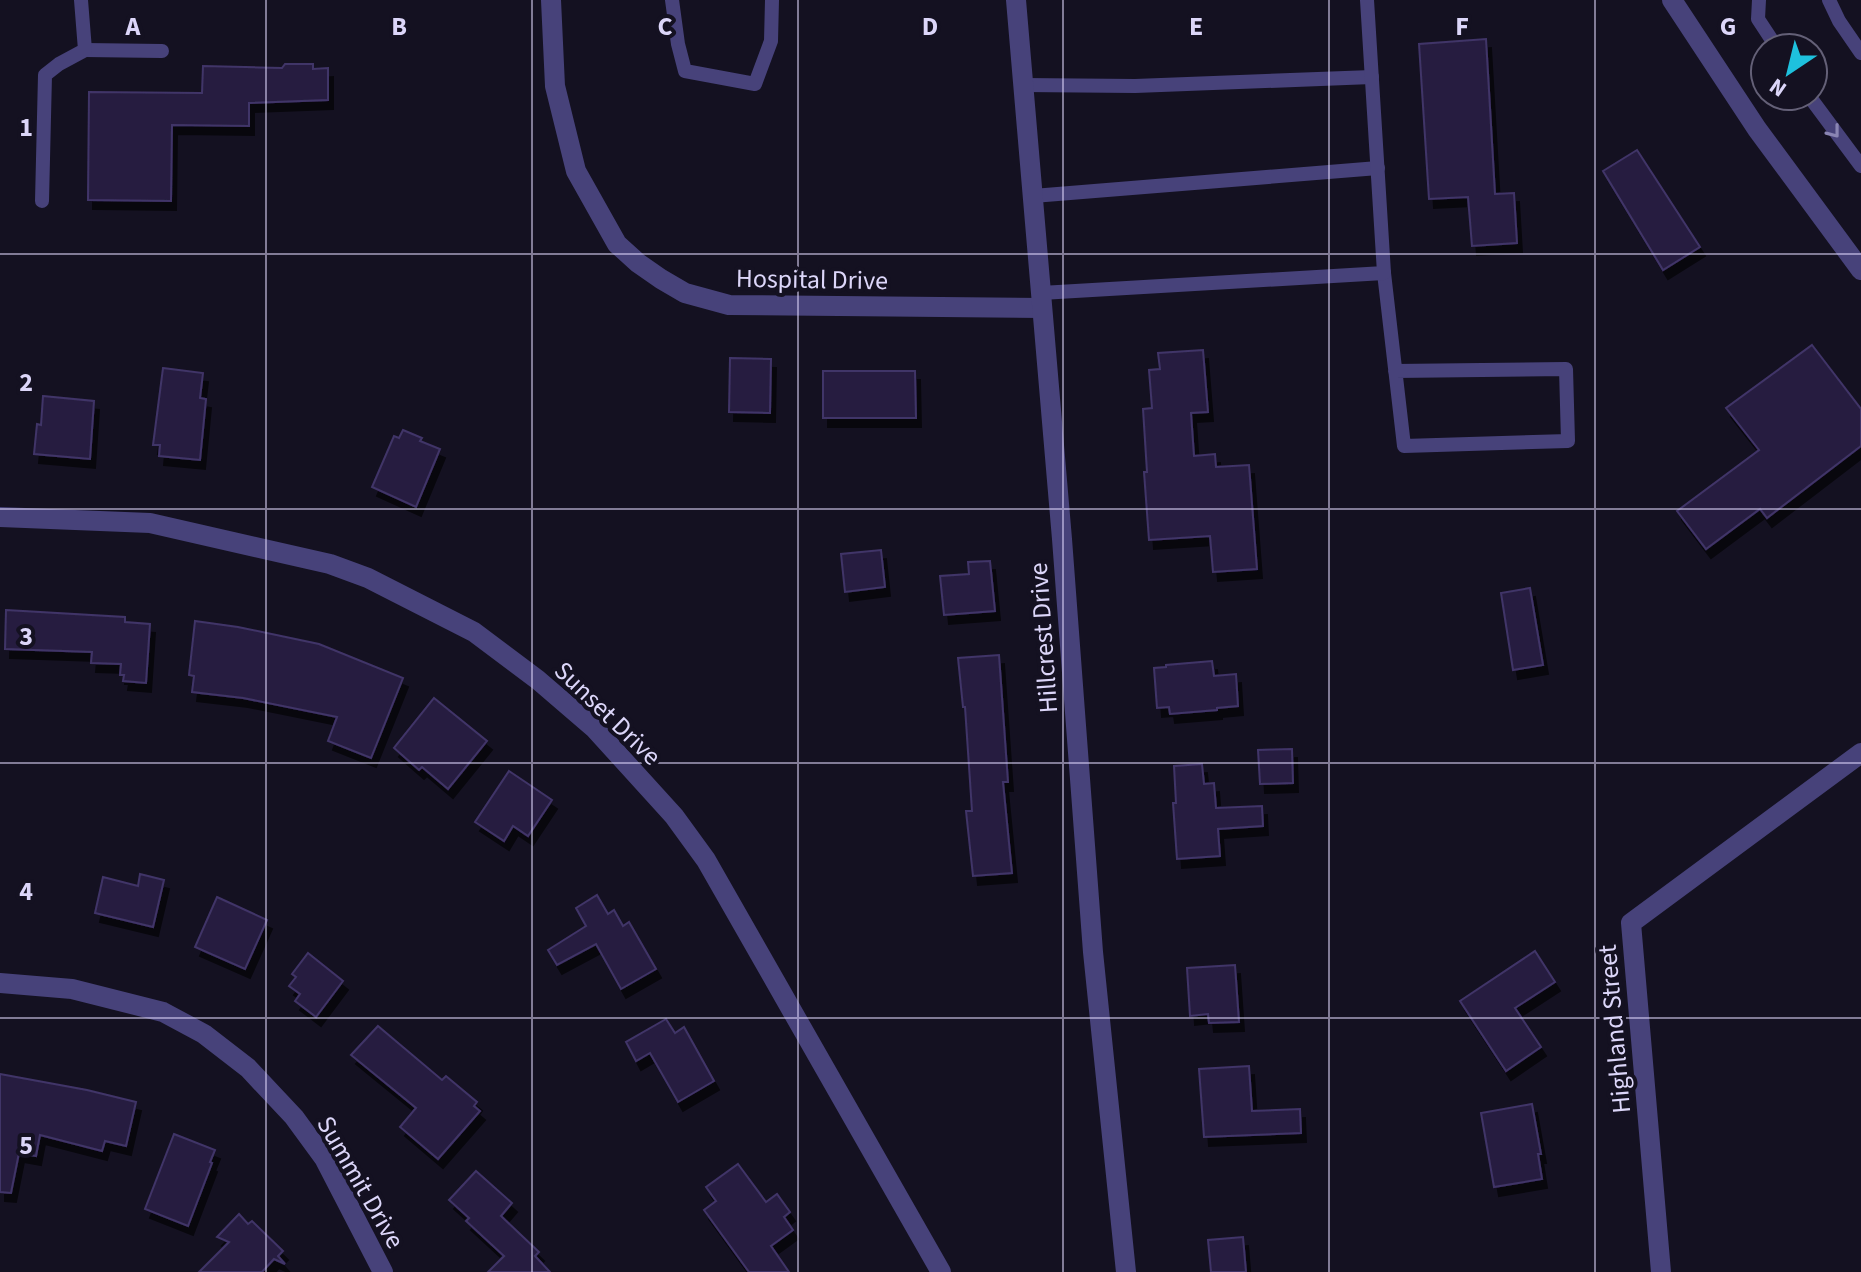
<svg xmlns="http://www.w3.org/2000/svg" width="1861" height="1272" font-family="'Source Sans 3',sans-serif">
	<style>
		.building { fill: #271f40; stroke: #413468; stroke-width: 2; filter: url(#shadow) }
		.lines { fill: none; stroke-linecap: round; stroke-linejoin: round }
		.service { stroke: #47427a; stroke-width: 14 }
		.minor { stroke: #47427a; stroke-width: 20 }
		.tertiary { stroke: #47427a; stroke-width: 20 }
		.oneway { stroke: #8a85b3 }
		.grid { fill: none; stroke: #dcd6f9; stroke-width: 2; stroke-opacity: 0.55 }
		.labels { text-anchor: middle; stroke-width: 8; stroke-linejoin: round; paint-order: stroke }
		.street-label { font-size: 26px; fill: #dcd6f9; stroke: #141121 }
		.grid-label { font-size: 26px; text-anchor: middle; font-weight: bold; fill: #dcd6f9; stroke: #141121; stroke-width: 8; stroke-linejoin: round; paint-order: stroke }
	</style>
	<defs>
		<filter id="shadow"><feDropShadow dx="5" dy="9" stdDeviation="0" flood-color="#0009"/></filter>
	</defs>
	<rect width="100%" height="100%" fill="#141121"/>
	<!-- building -->
	<g class="building">
		<path d="M1486,39L1495,194L1514,193L1517,243L1472,246L1468,197L1429,199L1419,44Z"/>
		<path d="M285,64H313V69L328,68V100L249,103V126L172,125L171,201L88,200L89,92L202,93L203,66L282,68Z"/>
		<path d="M1637,150L1700,247L1663,270L1603,171Z"/>
		<path d="M1812,345L1861,409V446L1767,518L1760,509L1706,549L1677,511L1759,450L1726,408Z"/>
		<path d="M1203,350L1208,412L1191,413L1194,456L1215,454L1216,467L1249,465L1257,569L1213,572L1210,536L1149,540L1144,472H1147L1143,409L1152,408L1149,370L1160,369L1158,353Z"/>
		<path d="M730,358L771,359L770,413L729,412Z"/>
		<path d="M163,368L203,373L200,398L206,399L200,460L159,456L160,445H153Z"/>
		<path d="M823,371H915L916,418H823Z"/>
		<path d="M43,396L94,401L90,459L34,454L37,424L41,425Z"/>
		<path d="M403,430L422,438L420,441L440,449L416,507L372,487L394,436L399,438Z"/>
		<path d="M881,550L885,587L845,592L841,554Z"/>
		<path d="M990,561L995,611L944,615L940,576L969,574L968,562Z"/>
		<path d="M1530,588L1543,665L1513,670L1501,593Z"/>
		<path d="M6,610L125,617V622L150,624L146,683L123,681L124,675H120L121,664L91,663L92,652L5,649Z"/>
		<path d="M195,621L238,627L319,644L403,678L371,758L328,741L337,717L243,698L192,692L194,676L189,675Z"/>
		<path d="M999,655L1008,782H1003L1012,873L973,876L966,811H972L965,707H963L958,658Z"/>
		<path d="M1212,661L1214,676L1236,674L1238,706L1217,708V710L1170,714L1169,707L1157,708L1154,668L1166,667V665Z"/>
		<path d="M434,698L487,741L448,789L422,767L419,770L394,748Z"/>
		<path d="M1292,749L1293,783L1260,784L1258,750Z"/>
		<path d="M1202,764L1204,784L1214,783L1216,808L1262,806L1263,826L1218,829L1220,856L1177,859L1173,803H1176L1174,766Z"/>
		<path d="M509,771L552,800L528,836L513,826L504,841L475,822Z"/>
		<path d="M140,874L164,880L153,927L95,913L103,877L138,886Z"/>
		<path d="M597,895L608,914L614,910L623,926L629,922L656,969L621,989L596,944L557,965L548,950L586,926L576,908Z"/>
		<path d="M217,897L267,920L245,969L195,947Z"/>
		<path d="M1535,951L1555,982L1515,1008L1541,1047L1506,1071L1460,1001Z"/>
		<path d="M308,953L343,981L316,1017L295,1001L300,994L289,986L296,977L292,974Z"/>
		<path d="M1235,965L1239,1022L1209,1023L1208,1014L1190,1016L1187,968Z"/>
		<path d="M666,1019L675,1033L684,1027L714,1081L678,1102L650,1053L636,1061L626,1042Z"/>
		<path d="M378,1026L442,1080L446,1076L477,1102L474,1106L480,1111L438,1159L400,1127L416,1108L351,1055Z"/>
		<path d="M1249,1066L1252,1111L1300,1109L1301,1133L1204,1137L1199,1069Z"/>
		<path d="M0,1074L87,1090L136,1102L126,1146L105,1141L102,1151L40,1135L36,1156L19,1153L11,1193L0,1192Z"/>
		<path d="M1532,1104L1541,1154H1538L1542,1179L1494,1187L1481,1113Z"/>
		<path d="M174,1134L215,1150L210,1162L212,1163L188,1226L145,1209Z"/>
		<path d="M738,1164L766,1202L777,1194L790,1212L784,1217L793,1230L771,1246L789,1272H749L704,1210L716,1201L706,1187Z"/>
		<path d="M476,1171L512,1203L501,1216L539,1252L535,1256L550,1272H488L504,1256L466,1221L469,1218L449,1200Z"/>
		<path d="M239,1214L248,1224L252,1221L283,1251L278,1256L285,1264L274,1259L262,1272H199L229,1242L217,1237Z"/>
		<path d="M1243,1237L1246,1272H1211L1208,1240Z"/>
	</g>
	<g class="lines">
		<!-- service -->
		<g class="service">
			<path d="M672,0L678,44L685,71L755,84L771,41L772,0"/>
			<path d="M1759,0L1758,19L1777,48"/>
			<path d="M1829,0L1839,21L1861,53"/>
			<path d="M85,50L162,51"/>
			<path d="M1023,85L1135,86L1372,77"/>
			<path d="M1809,96L1861,166"/>
			<path d="M1033,196L1378,168"/>
			<path d="M42,201L45,75L59,64L85,50L81,0"/>
			<path d="M1384,273L1404,446L1568,441L1566,369L1395,371"/>
			<path d="M1041,293L1384,273L1367,0"/>
		</g>
		<!-- minor -->
		<g class="minor">
			<path d="M551,0L555,86L576,171L617,244L638,263L661,279L685,293L729,305L1042,308"/>
			<path d="M1016,0L1062,539L1093,952L1126,1272"/>
			<path d="M0,517L150,523L330,564L368,578L474,632L538,680L595,729L674,816L706,860L941,1272"/>
			<path d="M0,983L72,989L163,1012L204,1034L248,1068L294,1117L324,1158L383,1272"/>
			<path d="M1661,1272L1631,923L1861,753"/>
		</g>
		<!-- tertiary -->
		<path class="tertiary" d="M1672,0L1757,129L1861,270"/>
	</g>
	<!-- one-way arrows -->
	<defs><path id="oneway-chevron" d="M-2-3.5L2.5 0L-2 3.5" fill="none" stroke-width="1.6" stroke-linecap="round" stroke-linejoin="round" transform="scale(2)"/></defs>
	<use class="oneway" href="#oneway-chevron" transform="translate(1834 132) rotate(52)"/>
	<!-- grid -->
	<path class="grid" d="M266,0V1272M532,0V1272M798,0V1272M1063,0V1272M1329,0V1272M1595,0V1272M0,254H1861M0,509H1861M0,763H1861M0,1018H1861"/>
	<g class="labels">
		<!-- street labels -->
		<g class="street-label">
			<text transform="translate(812 279) rotate(1)" y="9">Hospital Drive</text>
			<text transform="translate(1043 638) rotate(-94)" y="9">Hillcrest Drive</text>
			<text transform="translate(608 713) rotate(44)" y="9">Sunset Drive</text>
			<text transform="translate(1614 1029) rotate(-95)" y="9">Highland Street</text>
			<text transform="translate(361 1182) rotate(60)" y="9">Summit Drive</text>
		</g>
	</g>
	<g class="grid-label">
		<text x="133" y="35">A</text>
		<text x="399" y="35">B</text>
		<text x="665" y="35">C</text>
		<text x="930" y="35">D</text>
		<text x="1196" y="35">E</text>
		<text x="1462" y="35">F</text>
		<text x="1728" y="35">G</text>
		<text x="26" y="136">1</text>
		<text x="26" y="391">2</text>
		<text x="26" y="645">3</text>
		<text x="26" y="900">4</text>
		<text x="26" y="1154">5</text>
	</g>
	<!-- north arrow -->
	<g transform="translate(1789 72) rotate(215)"><circle r="38" fill="#141121" stroke="#646077" stroke-width="2"/>
	<path d="M0-6L14 30L0 20L-14 30Z" fill="#1ec1dd"/>
	<text y="-12" font-size="22" font-weight="bold" text-anchor="middle" fill="#dcd6f9">N</text>
	</g>
</svg>
